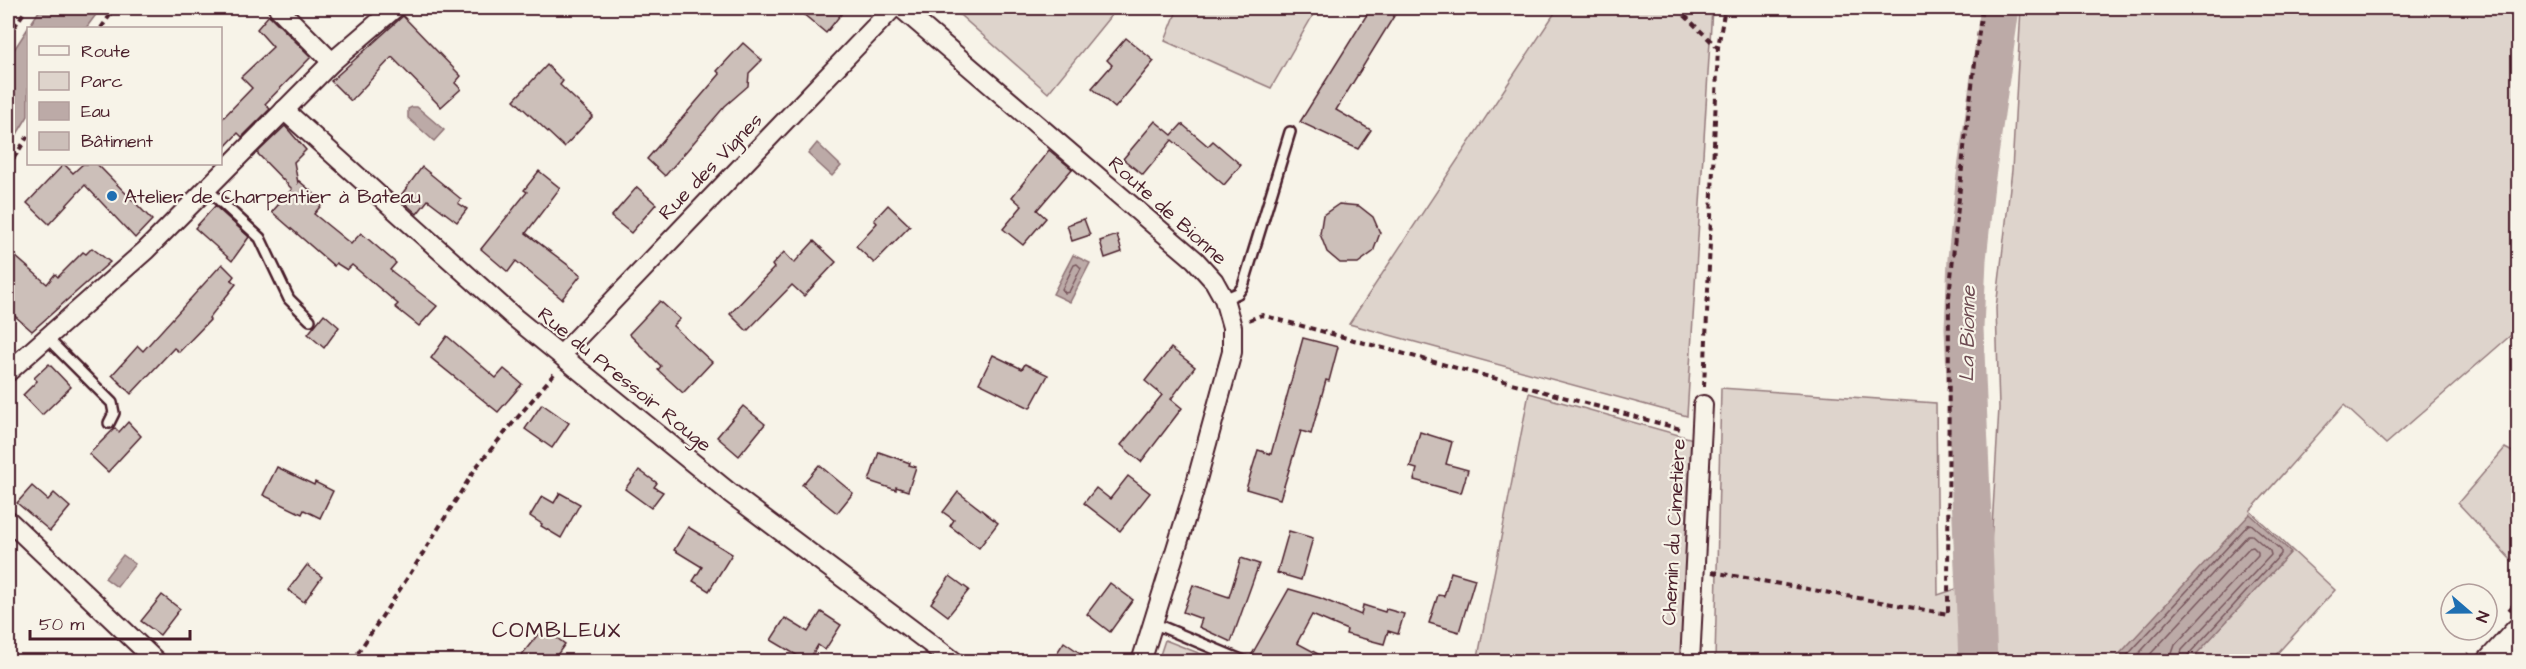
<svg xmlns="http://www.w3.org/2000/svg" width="2526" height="669" font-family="'Architects Daughter',sans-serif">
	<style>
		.green { fill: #ded4cc; stroke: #947a7c; stroke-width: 1.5 }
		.water { fill: #bcaaa7; stroke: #8e7275; stroke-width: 1.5 }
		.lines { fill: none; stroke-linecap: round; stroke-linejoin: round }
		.shore { stroke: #78575d; stroke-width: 1.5 }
		.river { stroke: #bcaaa7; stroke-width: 39 }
		.building { fill: #ccbfb9; stroke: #4a1f2b; stroke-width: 1.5 }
		.lane-casing { stroke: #4a1f2b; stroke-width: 14 }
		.street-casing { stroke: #4a1f2b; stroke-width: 22 }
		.secondary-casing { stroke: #4a1f2b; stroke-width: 30 }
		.path { stroke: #4a1f2b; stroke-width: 4; stroke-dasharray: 6 4.5; stroke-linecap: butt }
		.lane { stroke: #f7f3e8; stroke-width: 9 }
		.street { stroke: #f7f3e8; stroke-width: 18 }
		.secondary { stroke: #f7f3e8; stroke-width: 26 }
		.poi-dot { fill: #1f6fb2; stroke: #f7f3e8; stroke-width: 2 }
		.labels { text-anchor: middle; stroke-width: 4.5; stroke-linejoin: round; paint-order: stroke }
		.street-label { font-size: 20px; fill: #4a1f2b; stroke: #f7f3e8 }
		.poi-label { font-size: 20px; fill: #4a1f2b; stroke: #f7f3e8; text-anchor: start }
		.water-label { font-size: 21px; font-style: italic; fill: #6c4950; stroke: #f7f3e8 }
		.quarter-label { font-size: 22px; letter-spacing: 1.5px; fill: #4a1f2b; stroke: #f7f3e8 }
	</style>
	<rect width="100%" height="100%" fill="#f7f3e8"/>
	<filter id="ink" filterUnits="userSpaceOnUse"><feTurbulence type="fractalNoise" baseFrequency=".0167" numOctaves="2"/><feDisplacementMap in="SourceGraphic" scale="12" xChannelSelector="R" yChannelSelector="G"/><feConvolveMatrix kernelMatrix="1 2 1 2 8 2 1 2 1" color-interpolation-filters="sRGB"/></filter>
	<g filter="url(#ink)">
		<!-- green -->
		<g class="green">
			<path d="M952,8H1117L1048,93Z"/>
			<path d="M1178,8H1317L1271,88L1165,41Z"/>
			<path d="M1558,8H1712L1687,416L1349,324Z"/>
			<path d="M2021,8H2518V329L2386,444L2344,405L2250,511L2335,590L2273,658L2275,661L1715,662L1721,388L1936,403L1938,595L1989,578L1999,408L1996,308L2012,170Z"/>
			<path d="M1529,393L1693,439L1687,661L1477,662Z"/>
			<path d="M2505,448L2518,455V558L2511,560L2458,503Z"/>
			<path d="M1165,640L1219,661H1158Z"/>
		</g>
		<!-- water -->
		<g class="water">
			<path d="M41,8H101L86,28H28V116L8,149V59Z"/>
			<path d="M412,107H417L444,130L434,141L408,118V109Z"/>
			<path d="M817,143L841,166L832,176L808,154Z"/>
			<path d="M1073,255L1090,263L1070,302L1053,294Z"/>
			<path d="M2250,514L2291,552L2190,661H2113Z"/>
			<path d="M123,555L135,564L117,587L105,578Z"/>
		</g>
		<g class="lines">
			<!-- shore -->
			<g class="shore">
				<path d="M1077,264L1081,268L1069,292L1065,293L1062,289L1074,265Z"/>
				<path d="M2121,662L2248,525L2251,524L2281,550V554L2188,655L2186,662"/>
				<path d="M2131,662L2248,535H2252L2270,551L2271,555L2182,650L2178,662"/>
				<path d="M2143,662L2249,548L2253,547L2258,552V555L2175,645L2169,662"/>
			</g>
			<!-- river -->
			<path class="river" d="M1978,662L1964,328L1967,259L1975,183L2000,8"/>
		</g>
		<!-- building -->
		<g class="building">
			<path d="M796,8H846L826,33Z"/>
			<path d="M1371,8H1399L1336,110L1371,130L1358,149L1300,122Z"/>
			<path d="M269,15L311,57L265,104L270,109L242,137L238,133L220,152V121L252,88L241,77L273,47L257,29Z"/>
			<path d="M403,16L461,76L455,83L461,89L441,107L392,57L351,101L331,81Z"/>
			<path d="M1126,38L1154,61L1115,108L1092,88L1112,65L1107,60Z"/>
			<path d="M743,43L762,60L749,73L748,86L725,106L665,176L647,159L720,74L717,71Z"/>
			<path d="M547,65L563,81L560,85L593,116L564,147L514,100Z"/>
			<path d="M1155,121L1172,135L1182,124L1208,146L1213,141L1241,165L1224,185L1172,140L1143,175L1123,159Z"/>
			<path d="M285,126L306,150L294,162L298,183L299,181L324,202L314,214L351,244L361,233L396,263L390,270L437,306L419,326L395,307L398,304L352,265L347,270L336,263L334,266L272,212L292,189L257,153Z"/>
			<path d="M1049,150L1072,169L1037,210L1046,218L1023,245L1003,229L1022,206L1012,197Z"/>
			<path d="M64,164L73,173L83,164H97L152,220L135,238L85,185L49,224L27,203Z"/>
			<path d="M422,167L461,199L458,203L467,209L457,222L428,200L417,214L399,198Z"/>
			<path d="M539,171L560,188L526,233L581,275L562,299L516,261L508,272L481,249L527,192L524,190Z"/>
			<path d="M637,187L656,204L631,233L611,217Z"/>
			<path d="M1339,204L1359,206L1373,217L1380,233L1373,252L1358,263H1340L1327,252L1320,234L1323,215Z"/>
			<path d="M888,205L910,226L874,263L856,246L877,223L874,220Z"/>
			<path d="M215,206L249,237L232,261L195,228Z"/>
			<path d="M1084,219L1090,235L1072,241L1067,225Z"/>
			<path d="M1117,235L1122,252L1105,258L1100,241Z"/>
			<path d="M814,241L836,262L804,296L792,285L747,331L730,314L774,268L772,265L784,252L794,263Z"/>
			<path d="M92,248L110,262L32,331L8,310V250L47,284L55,274L58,277L83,252L86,254Z"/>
			<path d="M222,264L234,276L231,280L236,284L209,318L210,320L179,352L174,348L131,394L112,375L138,346L143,351Z"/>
			<path d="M660,301L680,319L673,326L712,362L683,393L658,370L661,366L629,334Z"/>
			<path d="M324,314L339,327L324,348L308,334Z"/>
			<path d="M447,336L496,378L504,369L522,384L498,412L431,358Z"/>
			<path d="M1303,338L1338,347L1329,381L1326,380L1311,434L1301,431L1280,499L1246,489L1258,450L1271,454Z"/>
			<path d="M1171,348L1195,367L1171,399L1182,408L1141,462L1121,445L1162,395L1145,381Z"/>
			<path d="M993,355L1022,369L1025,364L1048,375L1030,408L979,383Z"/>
			<path d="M49,364L71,387L42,415L23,395L37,381L34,378Z"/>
			<path d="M542,404L569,423L552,448L525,429Z"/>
			<path d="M743,406L765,424L739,456L717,437Z"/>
			<path d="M128,422L141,436L108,472L89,454L115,428L119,432Z"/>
			<path d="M1420,432L1452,442L1446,464L1468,470L1461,493L1414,480L1417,469L1410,467Z"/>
			<path d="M879,452L910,463L909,465L916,467L908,491L896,487V490L869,481Z"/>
			<path d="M819,465L853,493L837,513L802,485Z"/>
			<path d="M277,467L314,485L315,482L333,491L320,518L304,510L302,514L263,495Z"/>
			<path d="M639,470L657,483L654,487L663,492L651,508L625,489Z"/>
			<path d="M1128,476L1150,493L1120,531L1084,503L1096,488L1110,499Z"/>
			<path d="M32,486L48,500L54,493L70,507L50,531L17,503Z"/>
			<path d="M958,492L998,523L979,548L950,526L954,520L943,512Z"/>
			<path d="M560,493L580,504L561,538L541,526L542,524L530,516L542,496L554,503Z"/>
			<path d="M688,527L732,554L709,591L693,581L702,567L674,550Z"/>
			<path d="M1289,531L1313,538L1301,580L1277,573Z"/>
			<path d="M1241,558L1259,564L1231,642L1199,627L1202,619L1183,612L1193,585L1229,597Z"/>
			<path d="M307,565L322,577L304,602L288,590Z"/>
			<path d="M1451,572L1475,579L1459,632L1429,623L1438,595L1444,596Z"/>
			<path d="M950,576L969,590L948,616L931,603Z"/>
			<path d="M1110,583L1133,600L1110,632L1087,614Z"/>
			<path d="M1289,589L1320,598L1361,615L1363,605L1385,612L1386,609L1404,614L1398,634L1388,631L1384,644L1346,634L1347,630L1312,615L1297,643L1333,662H1260L1251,656Z"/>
			<path d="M162,595L180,609L160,635L141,621Z"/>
			<path d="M821,612L841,625L825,650L818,645L808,662L771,640L785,618L808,632Z"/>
			<path d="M543,628L565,644L552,662H516Z"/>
			<path d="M1064,642L1093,662H1051Z"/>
		</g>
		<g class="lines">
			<!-- lane casing -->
			<g class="lane-casing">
				<g id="lane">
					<path d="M207,189L260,238L289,299L310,320"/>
					<path d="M1224,299L1238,293L1243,286L1290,132"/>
					<path d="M46,337L112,403L114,413L109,423"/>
					<path d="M1153,623L1246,662"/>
				</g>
			</g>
			<!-- street casing -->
			<g class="street-casing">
				<g id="street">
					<path d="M278,8L332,62"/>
					<path d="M901,8L1195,260L1214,281L1224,299L1232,327V352L1193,494L1141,662"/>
					<path d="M284,110L515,318L730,493L955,662"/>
					<path d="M561,355L893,8"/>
					<path d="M8,372L146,250L332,62L395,8"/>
					<path d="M8,520L157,662"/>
					<path d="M1690,662L1703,405"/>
				</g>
			</g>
			<!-- secondary casing -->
			<g class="secondary-casing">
				<path id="secondary" d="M2491,662L2518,632"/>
			</g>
			<!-- path -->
			<g class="path">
				<path d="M1677,8L1717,47"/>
				<path d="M101,28L115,8"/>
				<path d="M8,36L27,8"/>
				<path d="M8,167L28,136"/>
				<path d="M1249,320L1262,315L1684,430"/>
				<path d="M1704,387L1718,47L1725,8"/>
				<path d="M1712,572L1948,614L1949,297L1964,148L1982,8"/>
				<path d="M2509,610L2518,600"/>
				<path d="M352,662L410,574L477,466L554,374"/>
				<path d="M2461,662L2469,653"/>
			</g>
			<!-- lane -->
			<use href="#lane" class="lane"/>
			<!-- street -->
			<use href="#street" class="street"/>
			<!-- secondary -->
			<use href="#secondary" class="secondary"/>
		</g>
	</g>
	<!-- markers -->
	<circle class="poi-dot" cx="112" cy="196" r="6"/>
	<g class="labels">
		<!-- street labels -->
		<g class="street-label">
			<text transform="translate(710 166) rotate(-46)" y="7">Rue des Vignes</text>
			<text transform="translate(1168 210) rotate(42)" y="7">Route de Bionne</text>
			<text transform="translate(625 379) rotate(39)" y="7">Rue du Pressoir Rouge</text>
			<text transform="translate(1673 532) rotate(-87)" y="7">Chemin du Cimetière</text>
		</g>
		<!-- poi labels -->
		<g class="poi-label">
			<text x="124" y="203">Atelier de Charpentier à Bateau</text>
		</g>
		<!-- water labels -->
		<g class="water-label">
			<text transform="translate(1967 334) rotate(-89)" y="7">La Bionne</text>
		</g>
		<!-- quarter labels -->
		<g class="quarter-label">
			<text x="557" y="637">COMBLEUX</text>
		</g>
	</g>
	<!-- margin -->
	<rect width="2526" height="669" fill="none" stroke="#f7f3e8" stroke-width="30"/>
	<rect x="15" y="15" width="2496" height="639" fill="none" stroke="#4a1f2b" stroke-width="2" filter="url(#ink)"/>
	<!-- legend -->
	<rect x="27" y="27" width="195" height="138" fill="#f7f3e8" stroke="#b29e9c" stroke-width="1.5"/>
	<rect x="39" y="46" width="30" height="9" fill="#f7f3e8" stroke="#b29e9c" stroke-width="1.5"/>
	<text x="81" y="57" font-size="18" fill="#4a1f2b">Route</text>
	<rect x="39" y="72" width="30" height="18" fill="#ded4cc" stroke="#b29e9c" stroke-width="1.5"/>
	<text x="81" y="87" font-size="18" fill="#4a1f2b">Parc</text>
	<rect x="39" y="102" width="30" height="18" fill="#bcaaa7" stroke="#b29e9c" stroke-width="1.5"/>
	<text x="81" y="117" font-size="18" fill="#4a1f2b">Eau</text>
	<rect x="39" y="132" width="30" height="18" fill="#ccbfb9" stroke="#b29e9c" stroke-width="1.5"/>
	<text x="81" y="147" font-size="18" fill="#4a1f2b">Bâtiment</text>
	<!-- north arrow -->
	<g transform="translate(2469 612) rotate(110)"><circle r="28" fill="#f7f3e8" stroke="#b29e9c" stroke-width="1.5"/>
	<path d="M0-4.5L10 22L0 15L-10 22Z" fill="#1f6fb2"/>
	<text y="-9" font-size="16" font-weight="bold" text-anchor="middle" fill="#4a1f2b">N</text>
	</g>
	<!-- scale -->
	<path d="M30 630v9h160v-9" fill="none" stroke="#4a1f2b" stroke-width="3"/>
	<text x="39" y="630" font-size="18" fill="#4a1f2b" stroke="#f7f3e8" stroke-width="4.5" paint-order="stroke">50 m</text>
</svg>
